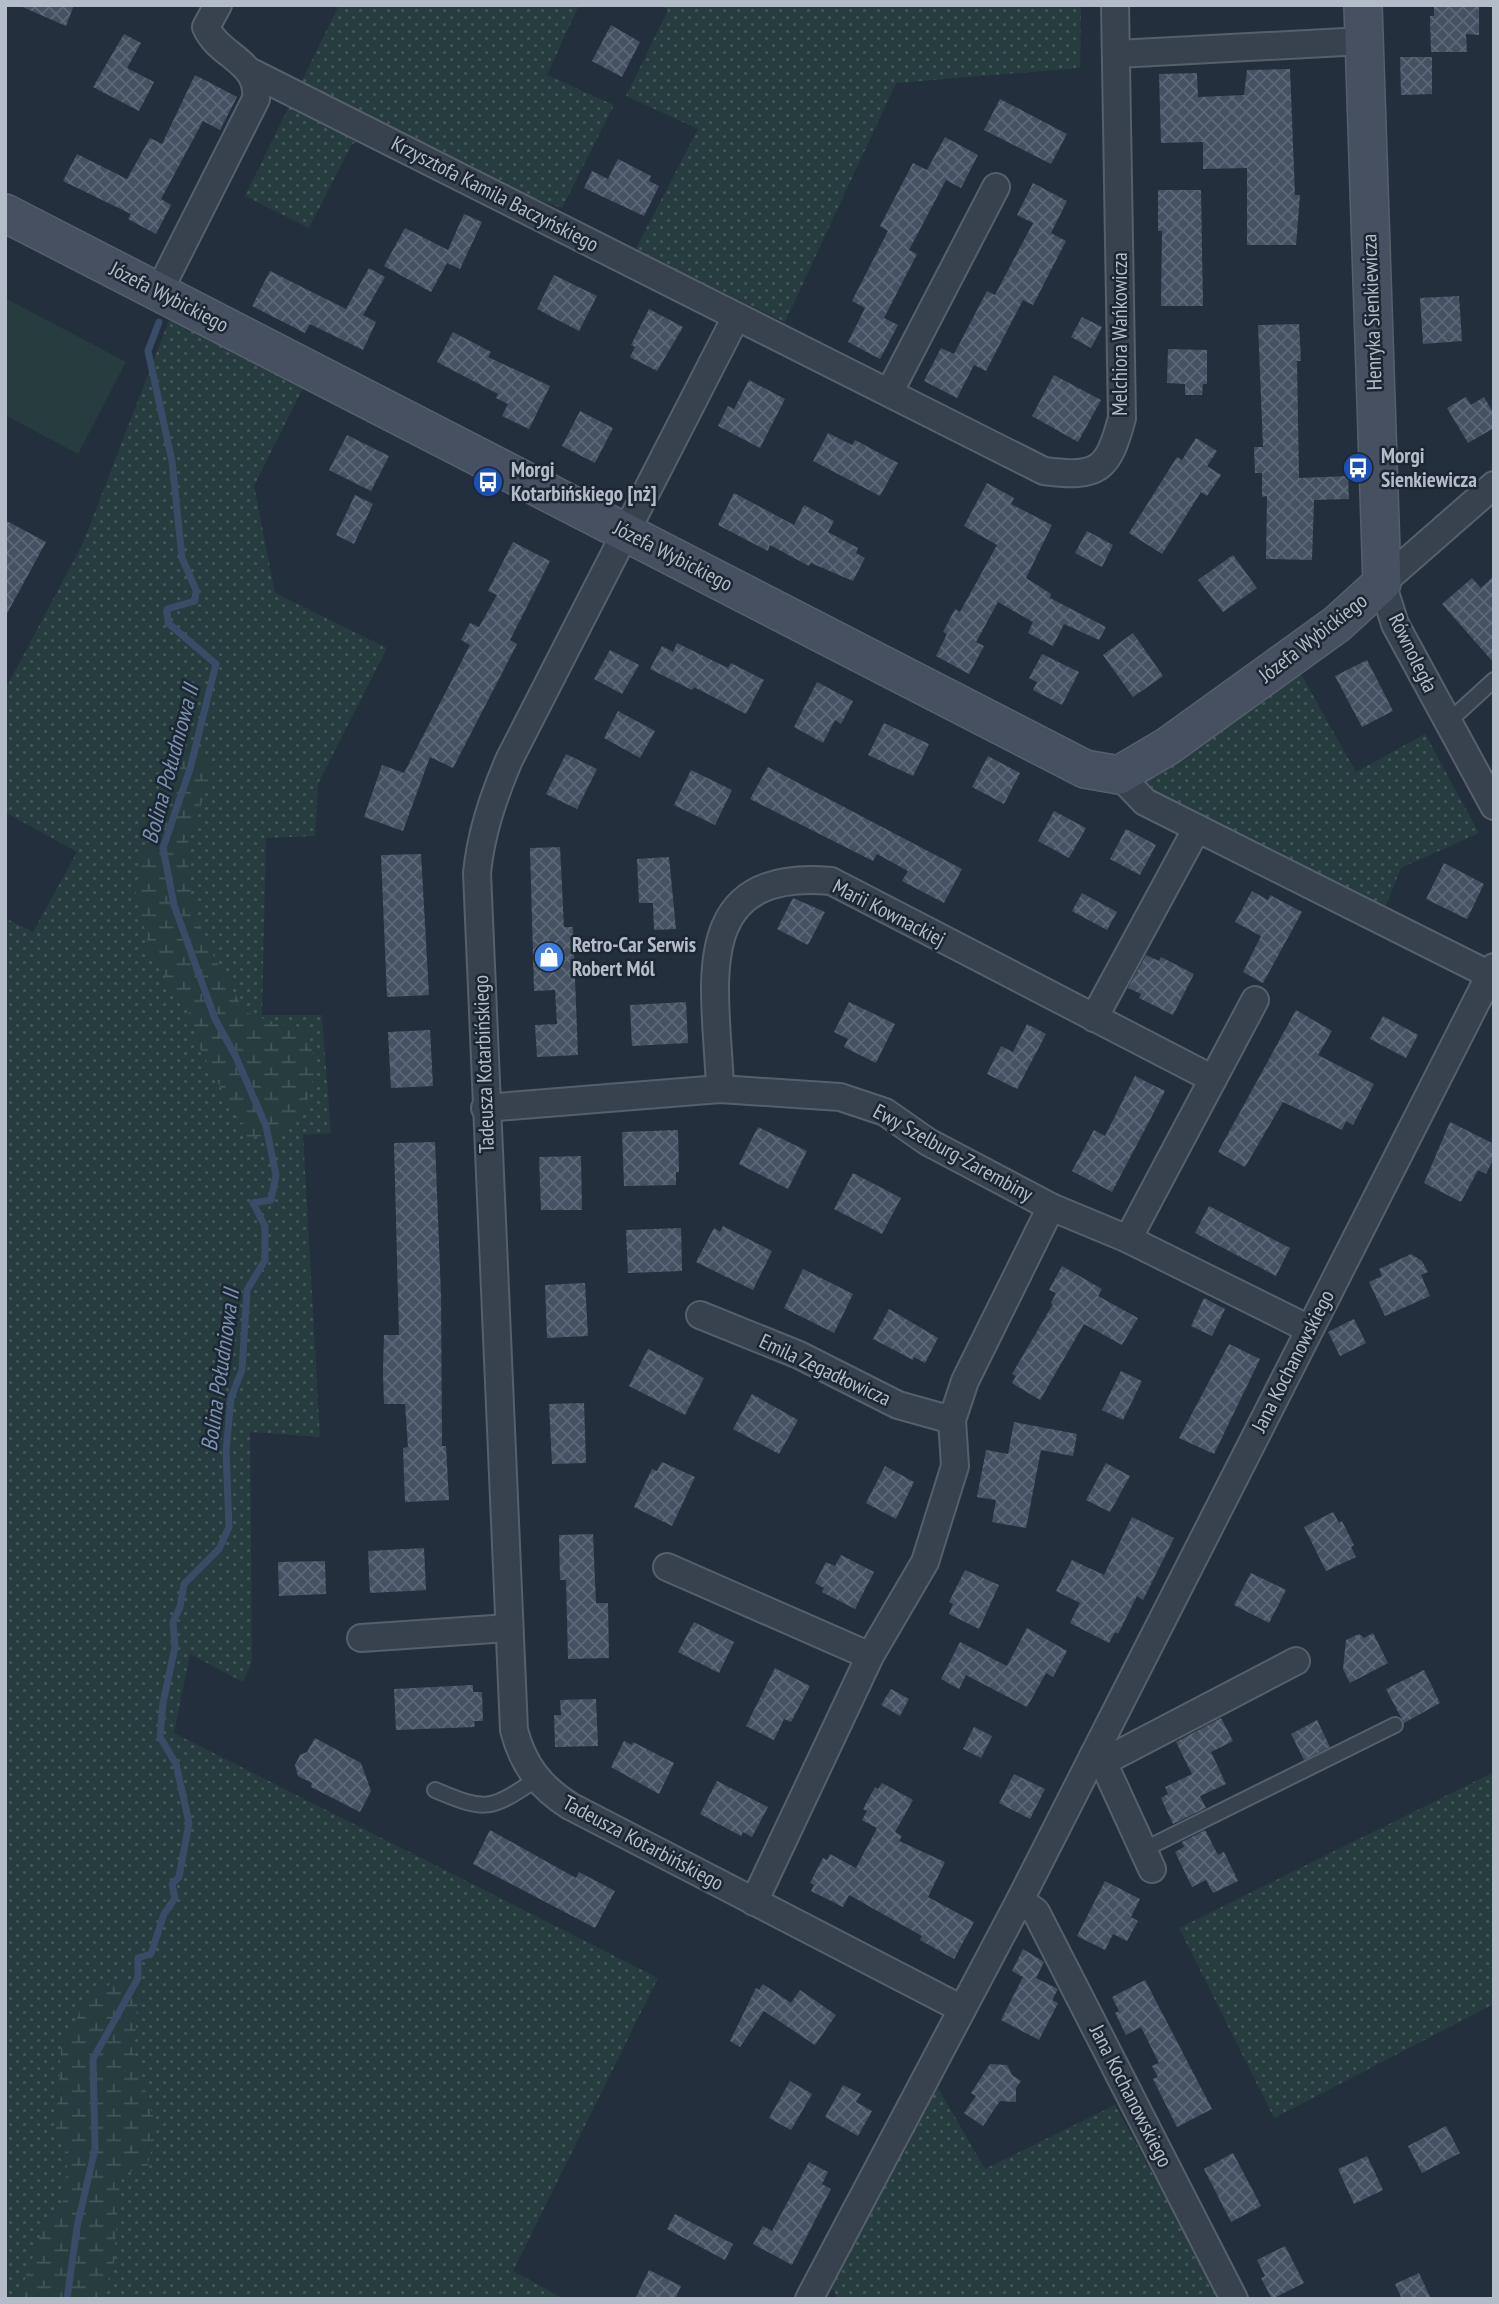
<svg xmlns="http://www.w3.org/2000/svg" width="1499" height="2304" font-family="'PT Sans Narrow',sans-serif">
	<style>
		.grass { fill: url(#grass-dots) }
		.wetland { fill: url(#wetland-marsh) }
		.park { fill: #263c3f }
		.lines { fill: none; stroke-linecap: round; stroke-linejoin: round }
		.stream { stroke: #394c67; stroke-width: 7 }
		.building { fill: url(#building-cross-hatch) }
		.lane-casing { stroke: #565f6c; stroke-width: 18 }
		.street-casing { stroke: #565f6c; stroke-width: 30 }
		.secondary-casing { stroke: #565f6c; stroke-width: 40 }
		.lane { stroke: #38414e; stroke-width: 14 }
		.street { stroke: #38414e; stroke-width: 26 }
		.secondary { stroke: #465061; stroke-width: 37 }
		.labels { text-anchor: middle; stroke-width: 5; stroke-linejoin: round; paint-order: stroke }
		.street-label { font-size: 21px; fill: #b4bcc9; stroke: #1d2633 }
		.poi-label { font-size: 21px; font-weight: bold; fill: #b4bcc9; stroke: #1d2633; text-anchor: start }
		.water-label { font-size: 23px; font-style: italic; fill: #7c92b1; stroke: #1d2633 }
	</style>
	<defs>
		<pattern id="grass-dots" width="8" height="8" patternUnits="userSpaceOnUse" patternTransform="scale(1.75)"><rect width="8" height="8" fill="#263c3f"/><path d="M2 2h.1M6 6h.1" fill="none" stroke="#435659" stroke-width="1.8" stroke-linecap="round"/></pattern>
		<pattern id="wetland-marsh" width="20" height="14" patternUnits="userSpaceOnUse" patternTransform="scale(1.75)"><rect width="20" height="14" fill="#263c3f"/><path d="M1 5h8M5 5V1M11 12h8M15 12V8" fill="none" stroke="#435659"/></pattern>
		<pattern id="building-cross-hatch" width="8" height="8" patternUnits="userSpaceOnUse" patternTransform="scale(1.75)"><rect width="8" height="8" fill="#455162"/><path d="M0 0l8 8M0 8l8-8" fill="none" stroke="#5d6877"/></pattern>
	</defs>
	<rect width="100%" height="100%" fill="#242f3e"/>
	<!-- grass -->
	<g class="grass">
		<path d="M339,5H579L547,75L614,105L562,208L369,138L352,144L309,228L245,196Z"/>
		<path d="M661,5H1081L1080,68L896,83L785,322L635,250L698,129L626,96L668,10Z"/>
		<path d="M171,315L306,382L254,486L275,593L387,648L318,784L315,836L266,838L262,1015H322L331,1133L303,1135L320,1437L250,1432L252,1662L243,1682L190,1654L174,1733L658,1978L513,2271L564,2299H5V918L33,932L77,852L5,812V690L83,543Z"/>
		<path d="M1298,669L1356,772L1425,734L1479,833L1401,868L1382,915L1145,794L1143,774Z"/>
		<path d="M1494,1772V2004L1274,2118L1179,1928Z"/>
		<path d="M935,2083L985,2169L1115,2105L1221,2299H838L830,2284Z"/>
	</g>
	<!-- wetland -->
	<g class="wetland">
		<path d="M179,749L210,762L208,786L188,841V877L198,928L245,1012L275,1023L307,1028L316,1069L304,1113L279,1136L247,1137L197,1043L190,1015L151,956L135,889L143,852Z"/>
		<path d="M118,1979L138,1993L134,2054L157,2129L147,2167L123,2174L118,2195L114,2266L100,2299H18L46,2219L62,2207L68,2158L56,2128L61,2049L86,2000Z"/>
	</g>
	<!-- park -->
	<path class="park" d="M5,298L126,362L78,454L5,415Z"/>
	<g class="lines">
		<!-- stream -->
		<path class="stream" d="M67,2299L77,2227L95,2149L93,2059L138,1978V1958L151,1954L164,1914L175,1898L172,1884L179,1877L189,1823L176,1764L160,1737L163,1703L175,1647L173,1622L180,1607L184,1584L219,1549L229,1527L226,1451L231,1398L242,1370L247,1290L265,1260V1226L253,1203L271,1200L276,1175L266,1126L235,1055L215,1019L174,905L163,848L190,769L216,664L168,623L167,609L195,601L196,590L182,558L172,461L148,351L159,322"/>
	</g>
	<!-- building -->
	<g class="building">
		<path d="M18,5H74L66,26Z"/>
		<path d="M1434,5H1479V35L1466,34L1467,52H1431L1430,16H1434Z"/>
		<path d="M611,25L640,42L622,77L592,61Z"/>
		<path d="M124,34L141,43L127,68L154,82L139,111L93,87Z"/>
		<path d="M1400,57H1432V94L1401,95Z"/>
		<path d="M1290,69L1295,195H1300L1296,245H1247V168L1203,169V142L1161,143L1159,74L1197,73L1198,97L1244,95L1247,70Z"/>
		<path d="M195,75L237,97L220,130L203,121L161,199L171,205L156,234L128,219L131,214L63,181L77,154L127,179L150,138L162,144Z"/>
		<path d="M1000,99L1067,134L1051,164L984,130Z"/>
		<path d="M945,137L978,155L961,188L946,180L909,250L917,254L884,318L898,325L880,359L848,342L865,308L852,301L888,231L880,226L913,163L927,170Z"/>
		<path d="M618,159L651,176L649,181L659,186L644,216L584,188L592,171L608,179Z"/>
		<path d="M1033,183L1067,201L1051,233L1066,241L1033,305L1023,300L986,371L974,365L957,398L924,381L941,348L954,354L987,291L995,295L1033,223L1017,215Z"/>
		<path d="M1158,190H1201L1203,306H1161L1162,231H1158Z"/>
		<path d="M464,214L482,222L460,269L447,263L431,292L384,266L405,228L448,250Z"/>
		<path d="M369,268L385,277L363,315L376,322L363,350L310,324L305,333L252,306L270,271L346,309Z"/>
		<path d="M554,275L597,296L579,331L537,309Z"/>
		<path d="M1459,296L1462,341L1423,344L1420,298Z"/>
		<path d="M649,309L683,327L657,371L630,357L635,347L631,345Z"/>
		<path d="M1082,317L1102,327L1091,348L1071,337Z"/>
		<path d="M1299,324L1301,361H1297L1299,478L1348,476L1349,499L1314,500L1312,560L1266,559L1267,496L1262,497V473H1255L1254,447H1263L1258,325Z"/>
		<path d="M453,332L491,352L488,357L550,386L529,429L502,416L508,404L496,398L498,394L437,362Z"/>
		<path d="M1168,349L1207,350V384H1203L1202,395H1185V384L1167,383Z"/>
		<path d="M1054,375L1101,400L1078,442L1032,416Z"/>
		<path d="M749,380L785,399L760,448L718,426L728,406L734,409Z"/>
		<path d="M1466,397L1471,405L1484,397L1494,414V428L1468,443L1447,408Z"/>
		<path d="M580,411L613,428L595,463L562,446Z"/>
		<path d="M828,433L852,445L855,440L898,463L880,496L813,461Z"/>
		<path d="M347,435L389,456L371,491L329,470Z"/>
		<path d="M1196,438L1217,451L1207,466L1221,475L1207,496L1201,492L1162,554L1129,533L1177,457L1182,460Z"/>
		<path d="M987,483L1014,498L1011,504L1052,525L1026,578L1051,594L1050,598L1106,627L1099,640L1064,624L1053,646L1028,633L1033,622L998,602L976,642L984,646L969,674L936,656L947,634L943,632L955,609L960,612L997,545L964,526Z"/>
		<path d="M734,493L794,525L804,505L834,521L828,532L858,548L856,553L865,558L853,581L811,563L809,566L770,545L768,551L718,525Z"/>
		<path d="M355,495L373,504L354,544L336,535Z"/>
		<path d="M5,520L46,542L5,617Z"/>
		<path d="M1087,531L1113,545L1102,567L1075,553Z"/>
		<path d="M513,542L550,561L510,640L517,644L453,768L430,757L403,831L364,817L382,765L404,773L470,645L461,640L470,623L479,627L497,595L488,591Z"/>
		<path d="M1233,555L1257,588L1223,612L1198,580Z"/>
		<path d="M1494,576V663L1442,604L1472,578L1481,588Z"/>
		<path d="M1133,633L1163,676L1133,697L1103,655Z"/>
		<path d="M677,643L728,668L731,663L764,680L746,714L694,687L692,690L650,669L662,646L673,652Z"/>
		<path d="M610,650L639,665L622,694L594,679Z"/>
		<path d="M1042,654L1079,672L1062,705L1033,690L1037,682L1029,678Z"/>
		<path d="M1367,660L1393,711L1362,727L1335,676Z"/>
		<path d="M817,682L853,701L841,724L835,720L823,743L794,727Z"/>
		<path d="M618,711L655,731L640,758L604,738Z"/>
		<path d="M884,723L929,744L913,776L868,755Z"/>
		<path d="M566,754L597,769L577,809L546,794Z"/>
		<path d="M988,756L1020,773L1004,804L972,787Z"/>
		<path d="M768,767L962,869L944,903L902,881L908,871L877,854L873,861L750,799Z"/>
		<path d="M691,770L732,790L715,825L674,805Z"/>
		<path d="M1054,811L1086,828L1069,858L1038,841Z"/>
		<path d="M1126,829L1156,845L1140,875L1110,859Z"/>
		<path d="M560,847L564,927H573L578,1055L537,1057L535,1025L557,1024L555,990L534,991L530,848Z"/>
		<path d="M421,854L429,995L387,997L381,855Z"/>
		<path d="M669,857L676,929L654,930L653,903H639L637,859Z"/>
		<path d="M1444,863L1484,884L1467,919L1426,899Z"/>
		<path d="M1252,891L1268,900L1270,895L1302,912L1263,983L1243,972L1261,936L1235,922Z"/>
		<path d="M1082,893L1117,912L1107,930L1072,911Z"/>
		<path d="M793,898L825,912L808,945L777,929Z"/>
		<path d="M1146,955L1159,961L1161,957L1194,974L1173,1015L1139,998L1141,994L1128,988Z"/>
		<path d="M686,1002L688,1043L632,1046L630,1005Z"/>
		<path d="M849,1002L895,1024L876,1063L844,1047L848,1039L834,1032Z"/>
		<path d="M1296,1010L1332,1031L1318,1055L1374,1084L1353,1125L1346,1121L1342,1130L1283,1102L1245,1167L1218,1152Z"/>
		<path d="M1383,1016L1418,1035L1406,1058L1370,1039Z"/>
		<path d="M1027,1024L1046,1034L1017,1089L987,1074L1001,1046L1013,1052Z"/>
		<path d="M430,1030L433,1086L391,1088L388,1032Z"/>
		<path d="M1135,1076L1165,1091L1112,1192L1072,1171L1094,1130L1105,1136Z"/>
		<path d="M1450,1122L1494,1144V1158L1486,1174L1478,1170L1461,1202L1424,1183Z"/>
		<path d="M758,1127L807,1151L788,1189L739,1164Z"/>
		<path d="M678,1130L679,1172H676V1185L624,1186L622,1132Z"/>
		<path d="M435,1142L441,1296L442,1446H446L449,1500L405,1502L403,1448L408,1447L405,1404H384L383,1372L384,1335H399L394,1143Z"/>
		<path d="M581,1156L582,1210H541L539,1157Z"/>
		<path d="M853,1173L901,1198L882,1234L834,1209Z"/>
		<path d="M1209,1206L1290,1248L1276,1276L1195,1233Z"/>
		<path d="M723,1226L772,1251L753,1290L696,1262L714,1228L720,1232Z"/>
		<path d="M681,1228L682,1271L628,1273L626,1230Z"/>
		<path d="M1411,1254L1422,1261L1428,1272L1421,1275L1430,1296L1385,1316L1369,1282L1382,1276L1379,1269Z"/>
		<path d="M1062,1266L1102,1289L1098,1296L1138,1318L1122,1345L1084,1324L1040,1400L1012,1383L1016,1376L1012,1374L1053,1304L1051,1303L1056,1293L1049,1290Z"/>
		<path d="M803,1269L853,1294L834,1333L784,1308Z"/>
		<path d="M585,1283L588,1336L547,1338L545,1285Z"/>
		<path d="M1204,1298L1225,1309L1212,1336L1191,1326Z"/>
		<path d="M889,1309L938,1338L925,1363L914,1357L913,1360L873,1339Z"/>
		<path d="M1354,1319L1366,1343L1340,1356L1328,1332Z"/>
		<path d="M1229,1344L1260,1359L1214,1454L1179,1438Z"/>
		<path d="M648,1349L704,1378L685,1415L629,1386Z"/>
		<path d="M1121,1371L1142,1381L1123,1420L1102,1410Z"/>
		<path d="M752,1394L798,1420L779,1454L733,1429Z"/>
		<path d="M584,1403L586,1463L552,1464L549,1404Z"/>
		<path d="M1014,1422L1077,1434L1073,1456L1041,1450L1026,1528L992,1522L996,1500L977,1497L986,1450L1008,1454Z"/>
		<path d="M662,1462L695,1477L672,1526L634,1507L652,1469L657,1471Z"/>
		<path d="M1106,1463L1130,1476L1110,1512L1086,1500Z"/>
		<path d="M885,1466L914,1482L896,1519L866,1503Z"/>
		<path d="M1333,1512L1339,1523L1342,1521L1354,1545L1351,1547L1356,1557L1326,1571L1304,1527Z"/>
		<path d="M1132,1517L1174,1538L1143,1600L1137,1596L1118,1634L1115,1632L1109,1643L1070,1623L1080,1603L1056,1591L1072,1560L1104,1575Z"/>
		<path d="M593,1534L596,1603H608L609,1658L568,1659L566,1580H560L559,1535Z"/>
		<path d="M424,1548L426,1590L370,1593L368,1551Z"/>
		<path d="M841,1555L874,1572L855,1609L822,1592L824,1588L815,1583L826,1562L835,1566Z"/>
		<path d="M325,1561L326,1594L279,1596L278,1562Z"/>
		<path d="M965,1570L999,1585L979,1629L949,1614L953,1604L949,1602Z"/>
		<path d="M1251,1573L1286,1590L1269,1623L1234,1605Z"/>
		<path d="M694,1622L734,1642L719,1673L678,1652Z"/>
		<path d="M1027,1628L1067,1651L1053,1677L1046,1673L1027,1707L966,1675L959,1689L941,1679L960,1642L1007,1666Z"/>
		<path d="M1373,1633L1388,1663L1350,1683L1343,1669L1346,1640L1359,1634L1364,1638Z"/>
		<path d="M775,1668L810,1686L791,1722L784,1719L774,1740L746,1726Z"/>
		<path d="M1424,1670L1440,1703L1404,1723L1386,1689Z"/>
		<path d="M473,1685V1692H482L483,1721H474L475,1727L396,1730L394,1689Z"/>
		<path d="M891,1689L909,1699L900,1716L881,1705Z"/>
		<path d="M596,1699L598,1746L555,1747L554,1715H561L560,1700Z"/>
		<path d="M1221,1718L1233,1741L1211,1752L1226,1784L1200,1796L1206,1808L1173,1824L1161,1798L1168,1794L1165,1787L1192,1774L1176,1742Z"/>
		<path d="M1317,1720L1330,1747L1304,1760L1291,1734Z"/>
		<path d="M974,1727L992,1736L981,1758L963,1749Z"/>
		<path d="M315,1738L361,1763L371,1791L360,1812L311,1787L312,1783L298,1776L295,1765L300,1755L307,1752Z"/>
		<path d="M624,1741L632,1745L633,1742L674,1763L659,1794L611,1767Z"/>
		<path d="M1014,1774L1045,1789L1030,1819L999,1803Z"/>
		<path d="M717,1781L768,1807L752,1837L743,1832L741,1836L700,1814Z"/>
		<path d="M882,1783L913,1800L895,1832L902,1836L899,1841L945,1862L928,1897L974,1922L954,1959L920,1940L922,1936L849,1895L843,1907L811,1891L814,1885L810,1883L823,1858L827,1860L830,1854L856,1868L877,1828L862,1820L867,1811L863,1809L875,1787L878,1789Z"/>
		<path d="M490,1830L576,1878L579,1872L615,1891L595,1928L473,1864Z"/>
		<path d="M1205,1830L1218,1855L1224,1852L1238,1881L1213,1893L1206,1880L1192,1887L1175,1852L1184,1847L1182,1842Z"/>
		<path d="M1105,1881L1140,1899L1131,1917L1138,1921L1127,1941L1113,1934L1105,1950L1077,1936Z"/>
		<path d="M1023,1949L1044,1962L1036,1978L1058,1989L1052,2000L1058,2003L1039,2040L1001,2020L1023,1977L1012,1971Z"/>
		<path d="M1145,1980L1212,2109L1177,2127L1153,2079L1158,2077L1152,2066L1159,2063L1141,2027L1126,2035L1115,2013L1119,2011L1112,1997Z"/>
		<path d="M763,1984L791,2003L800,1990L836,2015L815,2045L764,2011L740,2047L730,2041L756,1988L759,1990Z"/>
		<path d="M990,2064L1007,2065L1012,2075L1021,2081L1016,2088V2102L1000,2101L983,2126L964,2113L976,2096L971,2093Z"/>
		<path d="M790,2081L812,2094L791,2130L769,2118Z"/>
		<path d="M843,2085L861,2094L856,2102L872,2111L858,2136L825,2117Z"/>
		<path d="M1446,2126L1460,2153L1422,2173L1408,2146Z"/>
		<path d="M1233,2153L1261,2206L1231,2222L1204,2169Z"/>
		<path d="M1367,2156L1383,2190L1354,2204L1338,2169Z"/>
		<path d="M809,2162L828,2172L822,2184L831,2189L792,2265L753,2244L763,2226L772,2231Z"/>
		<path d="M675,2214L733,2244L725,2260L667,2229Z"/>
		<path d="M1285,2246L1304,2283L1272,2299L1261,2278L1265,2276L1257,2260Z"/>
		<path d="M649,2270L681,2286L675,2299H635Z"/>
		<path d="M1419,2273L1431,2299H1402L1395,2284Z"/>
	</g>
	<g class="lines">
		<!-- lane casing -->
		<g class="lane-casing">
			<g id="lane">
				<path d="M1448,722L1494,680"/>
				<path d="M435,1790C487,1812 490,1810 537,1779"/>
				<path d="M1143,1850L1395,1725"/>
			</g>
		</g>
		<!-- street casing -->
		<g class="street-casing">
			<g id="street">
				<path d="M1117,54L1363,41"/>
				<path d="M253,73L1044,471C1099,478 1108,470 1122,418L1115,5"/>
				<path d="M159,291L256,99C260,61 219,57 206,27L218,5"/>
				<path d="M736,317L509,760C493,798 481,833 477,873L514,1730C523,1765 540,1787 570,1806L962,2009"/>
				<path d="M890,391L996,187"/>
				<path d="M1494,485L1382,583L1395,624L1494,806"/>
				<path d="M1119,775L1145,802L1490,975"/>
				<path d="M1094,1018L1197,828"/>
				<path d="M720,1089C717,991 685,868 831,881L1213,1079"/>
				<path d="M485,1108L720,1089L840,1097L885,1112L928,1142L1051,1207L1128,1239L1309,1329"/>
				<path d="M1128,1239L1255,1000"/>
				<path d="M700,1315L799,1355L898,1405L952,1420"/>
				<path d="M667,1567L870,1656"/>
				<path d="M361,1638L508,1628"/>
				<path d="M1093,1756L1103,1762L1296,1661"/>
				<path d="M1103,1762L1152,1869"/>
				<path d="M1020,1900L1036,1912L1234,2299"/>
				<path d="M754,1902L870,1656L925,1562L955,1466L952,1420L965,1381L1051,1207"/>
				<path d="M809,2299L1020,1900L1494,967"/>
			</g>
		</g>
		<!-- secondary casing -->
		<g class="secondary-casing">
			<path id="secondary" d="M5,213L1085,769L1119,775L1168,746L1337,624L1382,583L1363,5"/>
		</g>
		<!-- lane -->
		<use href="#lane" class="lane"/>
		<!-- street -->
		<use href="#street" class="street"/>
		<!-- secondary -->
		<use href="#secondary" class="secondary"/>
	</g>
	<!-- icons -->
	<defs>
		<g id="bus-disc" transform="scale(1.575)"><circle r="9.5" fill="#1a4fb4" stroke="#1d2633"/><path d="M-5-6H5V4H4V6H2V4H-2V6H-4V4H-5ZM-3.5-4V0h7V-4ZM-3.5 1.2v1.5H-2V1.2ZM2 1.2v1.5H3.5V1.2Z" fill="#fff"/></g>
		<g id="shop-disc" transform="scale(1.575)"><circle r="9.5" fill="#3f7fe0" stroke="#1d2633"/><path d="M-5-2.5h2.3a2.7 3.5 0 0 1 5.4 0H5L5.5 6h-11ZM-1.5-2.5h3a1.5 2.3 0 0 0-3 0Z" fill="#fff"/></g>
	</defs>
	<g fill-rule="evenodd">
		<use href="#bus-disc" x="1358" y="468"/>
		<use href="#bus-disc" x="488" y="482"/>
		<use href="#shop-disc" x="549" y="957"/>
	</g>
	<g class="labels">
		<!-- street labels -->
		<g class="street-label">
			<text transform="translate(495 194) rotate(27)" y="7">Krzysztofa Kamila Baczyńskiego</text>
			<text transform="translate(169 297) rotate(27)" y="7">Józefa Wybickiego</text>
			<text transform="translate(1372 312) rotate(-92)" y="7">Henryka Sienkiewicza</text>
			<text transform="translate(1120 334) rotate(-90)" y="7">Melchiora Wańkowicza</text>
			<text transform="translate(673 556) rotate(27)" y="7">Józefa Wybickiego</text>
			<text transform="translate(1313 638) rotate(-38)" y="7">Józefa Wybickiego</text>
			<text transform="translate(1413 653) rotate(64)" y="7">Równoległa</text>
			<text transform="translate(889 913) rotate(27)" y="7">Marii Kownackiej</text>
			<text transform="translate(484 1064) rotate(-92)" y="7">Tadeusza Kotarbińskiego</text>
			<text transform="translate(953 1153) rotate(29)" y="7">Ewy Szelburg-Zarembiny</text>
			<text transform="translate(1293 1361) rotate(-63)" y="7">Jana Kochanowskiego</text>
			<text transform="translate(825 1370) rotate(25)" y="7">Emila Zegadłowicza</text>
			<text transform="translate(643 1843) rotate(28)" y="7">Tadeusza Kotarbińskiego</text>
			<text transform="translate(1131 2096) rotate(63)" y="7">Jana Kochanowskiego</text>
		</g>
		<!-- poi labels -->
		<g class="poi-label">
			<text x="1381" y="463">Morgi<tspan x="1381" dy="24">Sienkiewicza</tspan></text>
			<text x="511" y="477">Morgi<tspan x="511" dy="24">Kotarbińskiego [nż]</tspan></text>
			<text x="572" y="952">Retro-Car Serwis<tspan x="572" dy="24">Robert Mól</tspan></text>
		</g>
		<!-- water labels -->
		<g class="water-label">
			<text transform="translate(170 764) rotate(-75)" y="8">Bolina Południowa II</text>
			<text transform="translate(220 1370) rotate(-82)" y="8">Bolina Południowa II</text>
		</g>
	</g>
	<!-- border -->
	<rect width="1499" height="2304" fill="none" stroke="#b4bcc9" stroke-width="14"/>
</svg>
